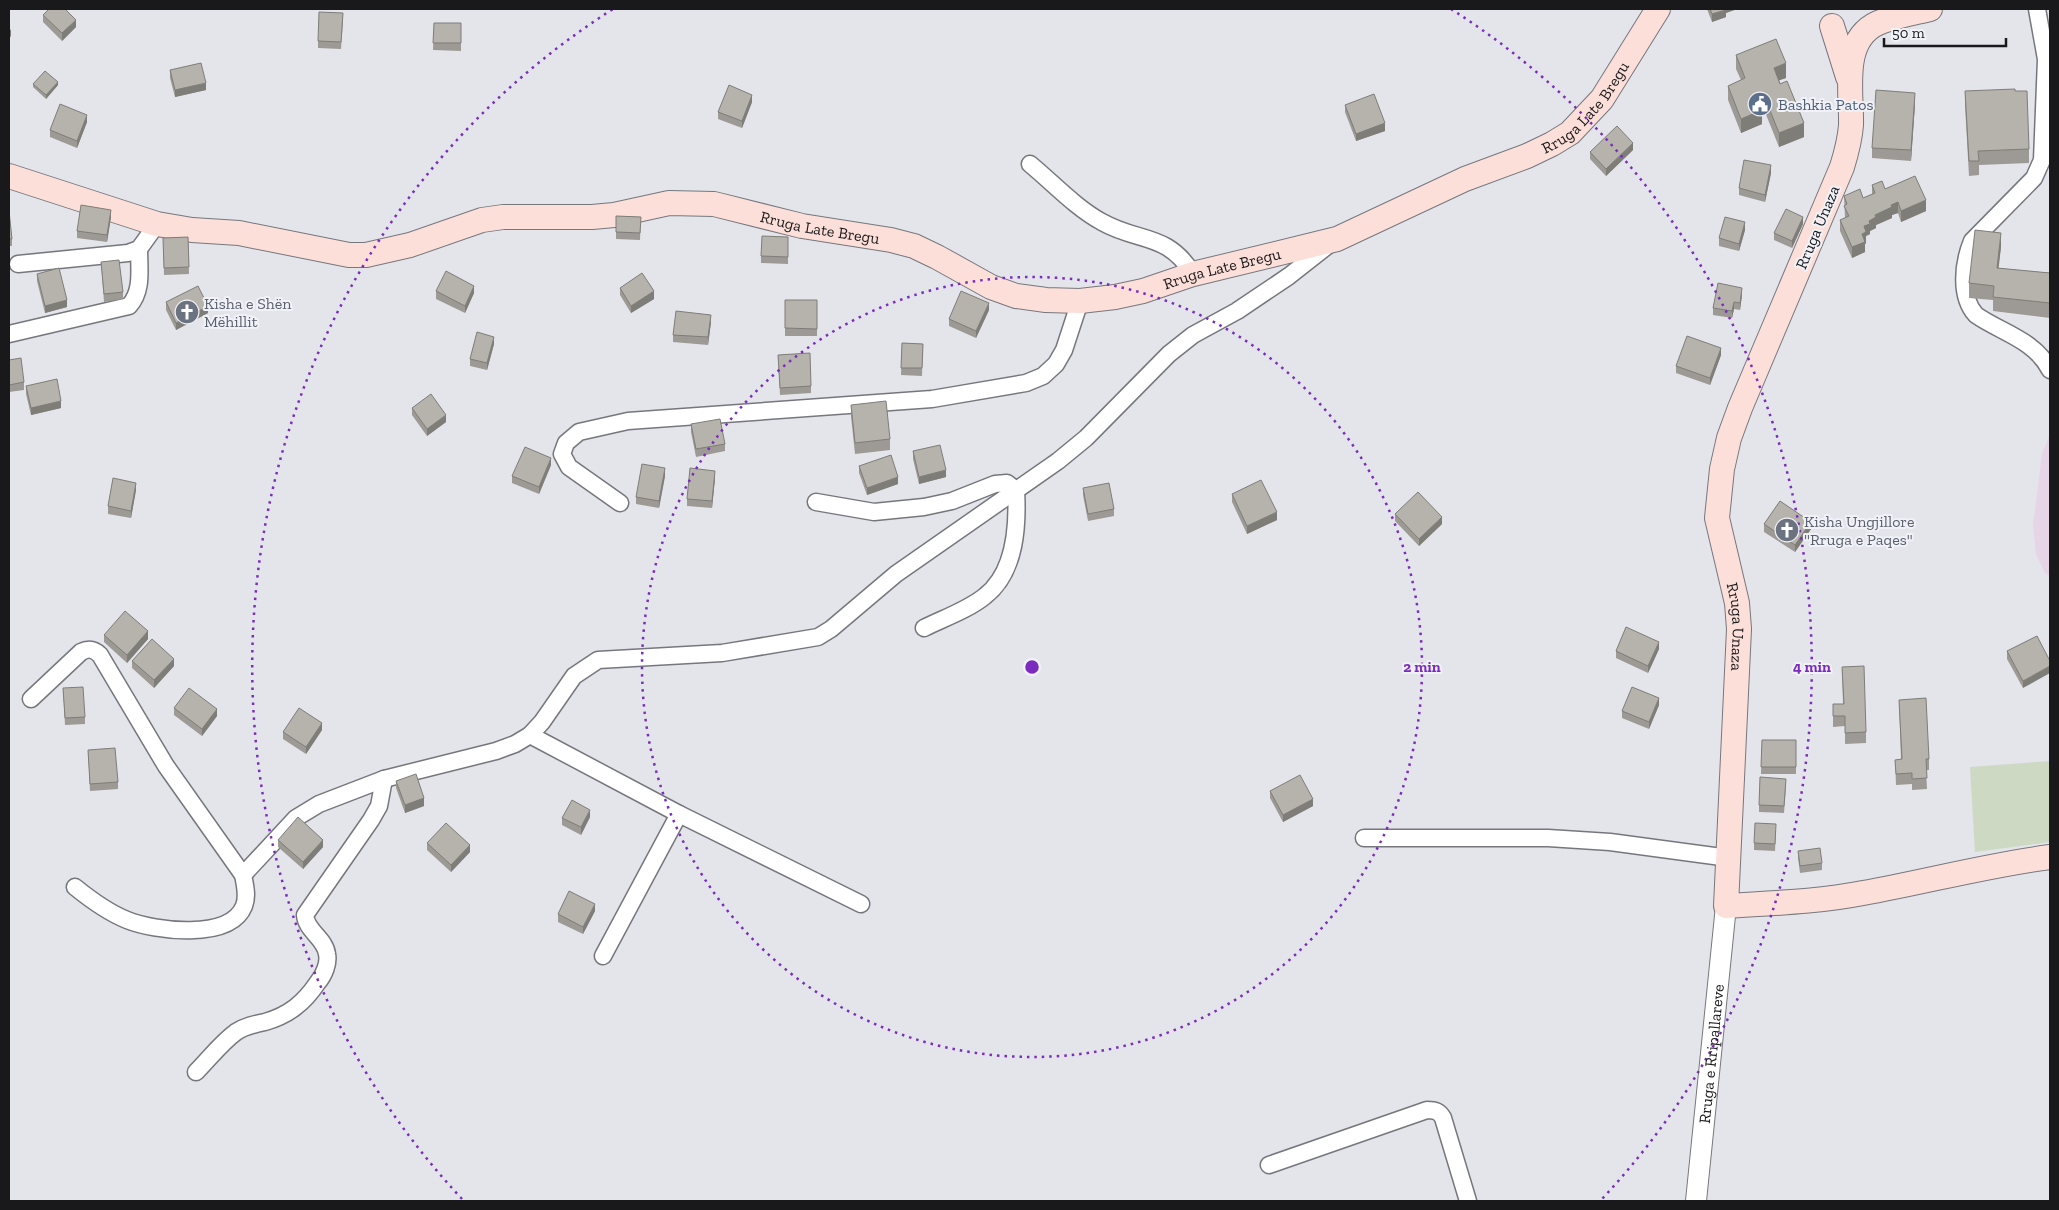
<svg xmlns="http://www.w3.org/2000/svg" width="2059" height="1210" font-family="'Zilla Slab',serif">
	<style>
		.education { fill: #e5d5e7 }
		.green { fill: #ced9c4 }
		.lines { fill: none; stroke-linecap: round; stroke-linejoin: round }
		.minor-casing { stroke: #76777d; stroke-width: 19 }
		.tertiary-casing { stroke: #76777d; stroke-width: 22 }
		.secondary-casing { stroke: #76777d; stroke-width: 26 }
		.minor { stroke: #fff; stroke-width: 16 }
		.tertiary { stroke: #fff; stroke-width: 20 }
		.secondary { stroke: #fddfd9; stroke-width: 24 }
		.wall { fill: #9d9994 }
		.shaded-wall { fill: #7f7d78 }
		.building { fill: #b6b2ac; stroke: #7f7d78 }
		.ring { fill: none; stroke: #7b2cbf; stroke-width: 2.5; stroke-dasharray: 2.5 5 }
		.labels { text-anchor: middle; stroke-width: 4; stroke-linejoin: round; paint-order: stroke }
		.street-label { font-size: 16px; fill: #19191b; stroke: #f1f1f8 }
		.service-label { font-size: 16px; fill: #4e5e75; stroke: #f1f1f8; text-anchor: start }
		.worship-label { font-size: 16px; fill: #5b616d; stroke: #f1f1f8; text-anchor: start }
		.centre { fill: #7b2cbf; stroke: #f1f1f8; stroke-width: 2.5 }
		.ring-label { font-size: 15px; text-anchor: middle; font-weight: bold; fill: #7b2cbf; stroke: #f1f1f8; stroke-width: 4; stroke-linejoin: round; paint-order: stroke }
	</style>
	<rect width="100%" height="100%" fill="#e4e4eb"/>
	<!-- education -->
	<path class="education" d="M2050,434V576L2045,573L2036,554L2033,526L2042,454Z"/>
	<!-- green -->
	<path class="green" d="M2050,761V842L1975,852L1970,767Z"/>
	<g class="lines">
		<!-- minor casing -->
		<g class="minor-casing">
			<g id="minor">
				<path d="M2037,9L2046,59L2042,160L2034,178L1972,241C1963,263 1959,296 1976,315C2002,333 2035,340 2050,370"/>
				<path d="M1030,164C1053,183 1076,208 1102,222C1139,243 1167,232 1193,274"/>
				<path d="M18,264L128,253L139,249L157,224"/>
				<path d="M9,334L129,306C143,291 139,269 139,249"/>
				<path d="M816,502L874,512L924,507L952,501L995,484L1007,483L1016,490C1018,525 1016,572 985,596C968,610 944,618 924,628"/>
				<path d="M620,503L569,467L562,454L566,443L579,432L628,421L932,399L1026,383L1043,376L1056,364L1064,350L1080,301"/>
				<path d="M31,699L81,652C89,648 94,649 100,655L166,766L243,875C245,885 248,896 244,906C230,941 154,931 127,920C107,912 91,900 75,887"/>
				<path d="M530,735L679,814L861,904"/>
				<path d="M1364,838H1548L1610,842L1729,858"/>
				<path d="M243,875L296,818L319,804L384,779L496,751L515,744L530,735L542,722L574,676L598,660L722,653L818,637L831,629L896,574L1058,461L1086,438L1169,354L1193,335L1237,311L1289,276L1331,243"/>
				<path d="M603,956L679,814"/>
				<path d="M196,1072C209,1059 221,1043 236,1032C245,1026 255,1024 265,1022C289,1015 304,1003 318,982C324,975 329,963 327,954C325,938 306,931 305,915L371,820L379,806L384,779"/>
				<path d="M1269,1165L1427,1110C1435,1110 1439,1111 1443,1118L1468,1201"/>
			</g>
		</g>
		<!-- tertiary casing -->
		<g class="tertiary-casing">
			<g id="tertiary">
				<path id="s1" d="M1696,1201L1726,906"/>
			</g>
		</g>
		<!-- secondary casing -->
		<g class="secondary-casing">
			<g id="secondary">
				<path id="s2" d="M1930,9C1913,13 1894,16 1878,23C1840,40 1852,93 1851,125C1850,140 1846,154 1842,167L1740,408L1729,438L1722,469L1717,518L1737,603L1739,629L1726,906C1772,903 1817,902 1863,893C1925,882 1987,865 2050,857"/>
				<path d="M1832,26L1848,77"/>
				<path id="s3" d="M9,176L157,224L192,230L239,233L349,255H366L410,245L482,220L503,217H592L614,215L669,203L714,204L802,226L891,240L914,246L937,257L991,287L1016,296L1046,300L1080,301L1115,297L1143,291L1193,274L1337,239L1465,179L1527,156L1552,144L1570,133L1602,99L1658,9"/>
			</g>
		</g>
		<!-- minor -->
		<use href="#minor" class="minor"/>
		<!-- tertiary -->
		<use href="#tertiary" class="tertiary"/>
		<!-- secondary -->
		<use href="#secondary" class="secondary"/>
	</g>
	<!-- wall -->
	<g class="wall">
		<path d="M1707,9H1737L1726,13V17L1712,22Z"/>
		<path d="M43,15L76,27L62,41L43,22Z"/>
		<path d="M343,20L341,49L318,48V41Z"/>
		<path d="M434,23H461V51L433,50Z"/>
		<path d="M1736,55L1786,78L1779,80L1804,137L1779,147L1763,107L1761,108L1762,124L1741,133L1728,100V86L1741,80L1736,69Z"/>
		<path d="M170,70L206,90L175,97L170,78Z"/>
		<path d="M33,84L58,85L46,99L33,87Z"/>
		<path d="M1965,91H2015L2029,149V163L1979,165V175L1969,176L1965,105Z"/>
		<path d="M752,102L742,128L718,119V112Z"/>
		<path d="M1915,104L1911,161L1872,158V148Z"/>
		<path d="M1345,105L1385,131L1356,141L1345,112Z"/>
		<path d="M87,122L77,148L50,137V130Z"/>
		<path d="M1633,150L1606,176L1590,159V152Z"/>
		<path d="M1771,173L1765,202L1739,195V188Z"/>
		<path d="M1872,185L1885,189L1926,211L1901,222L1898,213L1892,215V218L1876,225V228L1870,231V234L1866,236V243L1865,244V252L1852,258L1840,231V220L1845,218L1844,196L1863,198L1872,194Z"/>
		<path d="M9,211L12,239V246H9Z"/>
		<path d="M616,216L641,217L640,240L616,239Z"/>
		<path d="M111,217L107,242L77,238V231Z"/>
		<path d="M1803,224L1792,248L1774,240V233Z"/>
		<path d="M1745,230L1739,251L1719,246V238Z"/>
		<path d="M188,237L189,274L164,275L163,238Z"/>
		<path d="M788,237V264L761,263V256Z"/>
		<path d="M2001,247L1998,268L2050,273V318L1993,311V300L1969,298V283Z"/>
		<path d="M101,262L123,292V299L104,302Z"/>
		<path d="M37,274L67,307L45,313L37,281Z"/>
		<path d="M620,288L654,299L631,313L620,295Z"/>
		<path d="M436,291L474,293L465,313L436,299Z"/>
		<path d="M1742,295L1740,310L1734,309L1732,318L1713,315V308Z"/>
		<rect x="785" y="300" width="32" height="36"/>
		<path d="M166,302L208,313L176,330L166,310Z"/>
		<path d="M989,310L976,338L949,326V319Z"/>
		<path d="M711,322L708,345L673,342V335Z"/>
		<path d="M902,343L923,344L922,376L901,375Z"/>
		<path d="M494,344L487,370L470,366V359Z"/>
		<path d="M778,355L811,386V393L780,395Z"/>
		<path d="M1721,355L1710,385L1676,373V366Z"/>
		<path d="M9,360L24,382V390L9,392Z"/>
		<path d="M26,386L61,408L31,415L26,394Z"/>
		<path d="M851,405L890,439V450L855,454L851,416Z"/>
		<path d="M412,408L446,422L427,436L412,415Z"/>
		<path d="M691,424L725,444V451L696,457L691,432Z"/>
		<path d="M913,451L946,477L919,484L913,459Z"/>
		<path d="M551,465L539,494L512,483V476Z"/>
		<path d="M859,466L898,484L867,495L859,473Z"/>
		<path d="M665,476L659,508L636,504V497Z"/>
		<path d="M715,478L712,508L687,506V499Z"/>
		<path d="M1083,488L1114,509V516L1088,521L1083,495Z"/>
		<path d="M136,490L131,518L108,514V506Z"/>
		<path d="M1232,494L1277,520L1247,534L1232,502Z"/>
		<path d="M1395,514L1442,524L1419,546L1395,521Z"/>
		<path d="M1764,524L1811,529L1795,552L1764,532Z"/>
		<path d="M104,635L148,639L127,663L104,642Z"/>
		<path d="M2037,636L2023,688L2007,659V651Z"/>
		<path d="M1659,649L1648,673L1616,658V651Z"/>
		<path d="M132,661L174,666L154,688L132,668Z"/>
		<path d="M1842,667L1866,732V743L1845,744V726L1833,727V704H1843Z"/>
		<path d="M63,688L85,717V724L65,725Z"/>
		<path d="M1899,700L1929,759V770H1926L1927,789L1912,790V784L1896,785L1895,760L1901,759Z"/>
		<path d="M1659,705L1649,729L1622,718V711Z"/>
		<path d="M174,708L217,716L202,736L174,715Z"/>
		<path d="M322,730L306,754L283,739V732Z"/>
		<path d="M1762,740H1796V774H1761Z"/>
		<path d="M88,750L118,782V789L90,791Z"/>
		<path d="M396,781L424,806L405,813L396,788Z"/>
		<path d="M1786,786L1784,813L1759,812V805Z"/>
		<path d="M1270,791L1313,806L1283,822L1270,798Z"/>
		<path d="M590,817L581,835L562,825V818Z"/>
		<path d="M1776,831L1775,851L1754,850V843Z"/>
		<path d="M278,840L323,847L303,869L278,847Z"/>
		<path d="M427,843L470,852L451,872L427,850Z"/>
		<path d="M1798,851L1822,863V870L1800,873L1798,858Z"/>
		<path d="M595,911L583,934L558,922V914Z"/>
	</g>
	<!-- shaded-wall -->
	<g class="shaded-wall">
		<path d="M1724,9H1737L1726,13V17L1712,22V14Z"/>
		<path d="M76,20V27L62,41V33Z"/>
		<path d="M11,29V36L9,39V32Z"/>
		<path d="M1786,63V78L1774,82V68Z"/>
		<path d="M58,82V85L46,99V95Z"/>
		<path d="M206,83V90L175,97V90Z"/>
		<path d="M1763,93V107L1756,110V96Z"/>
		<path d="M1915,93V104L1911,161V150Z"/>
		<path d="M752,95V102L742,128V121Z"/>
		<path d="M1762,110V124L1741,133V119Z"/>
		<path d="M87,115V122L77,148V141Z"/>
		<path d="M1385,123V131L1356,141V134Z"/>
		<path d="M1804,123V137L1779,147V133Z"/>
		<path d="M1633,143V150L1606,176V169Z"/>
		<path d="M1771,165V173L1765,202V195Z"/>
		<path d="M1926,200V211L1901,222V211Z"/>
		<path d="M1898,202V213L1892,215V218L1876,225V228L1870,231V234L1866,236V243L1865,244V252L1852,258V247L1862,234L1864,226L1875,215L1891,205Z"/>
		<path d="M111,210V217L107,242V235Z"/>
		<path d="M1803,217V224L1792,248V241Z"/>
		<path d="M1745,222V230L1739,251V244Z"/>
		<path d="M2001,233V247L1997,282V268Z"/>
		<path d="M474,286V293L465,313V306Z"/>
		<path d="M1742,288V295L1740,310V303Z"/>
		<path d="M654,291V299L631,313V306Z"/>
		<path d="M67,300V307L45,313V306Z"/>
		<path d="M1734,302V309L1732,318V311Z"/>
		<path d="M989,303V310L976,338V331Z"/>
		<path d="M208,306V313L176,330V323Z"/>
		<path d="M711,315V322L708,345V337Z"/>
		<path d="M494,337V344L487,370V363Z"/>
		<path d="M1721,348V355L1710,385V378Z"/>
		<path d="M61,401V408L31,415V408Z"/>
		<path d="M446,415V422L427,436V429Z"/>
		<path d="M551,458V465L539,494V487Z"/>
		<path d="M665,468V476L659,508V501Z"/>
		<path d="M946,470V477L919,484V477Z"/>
		<path d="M715,471V478L712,508V501Z"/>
		<path d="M898,477V484L867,495V488Z"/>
		<path d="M136,483V490L131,518V511Z"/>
		<path d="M1277,512V520L1247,534V526Z"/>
		<path d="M1442,517V524L1419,546V539Z"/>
		<path d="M1811,522V529L1795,552V545Z"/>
		<path d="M148,631V639L127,663V655Z"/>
		<path d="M1659,642V649L1648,673V666Z"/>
		<path d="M174,659V666L154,688V680Z"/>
		<path d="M2050,666V673L2023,688V681Z"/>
		<path d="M1659,698V705L1649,729V722Z"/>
		<path d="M217,709V716L202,736V729Z"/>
		<path d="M322,723V730L306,754V747Z"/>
		<path d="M424,798V806L405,813V805Z"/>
		<path d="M1313,799V806L1283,822V815Z"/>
		<path d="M590,810V817L581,835V827Z"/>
		<path d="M323,840V847L303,869V862Z"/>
		<path d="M470,845V852L451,872V865Z"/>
		<path d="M595,904V911L583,934V927Z"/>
	</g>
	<!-- building -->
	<g class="building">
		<path d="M49,9H65L76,20L62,33L43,15Z"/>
		<path d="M1710,9H1725L1726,10L1712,14Z"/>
		<path d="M319,12L343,13L341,42L318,41Z"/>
		<path d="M434,23H461V43H433Z"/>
		<path d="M1776,39L1786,63L1774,68L1780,84L1787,81L1804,123L1779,133L1763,93L1756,96L1762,110L1741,119L1728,86L1745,78L1736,55Z"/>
		<path d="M201,63L206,83L175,90L170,70Z"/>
		<path d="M45,71L58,82L46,95L33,84Z"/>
		<path d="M729,85L752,95L742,121L718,112Z"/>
		<path d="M2015,89V91H2027L2029,149L1978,151L1979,161H1969L1965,91Z"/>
		<path d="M1876,90L1915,93L1911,150L1872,148Z"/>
		<path d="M1374,94L1385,123L1356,134L1345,105Z"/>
		<path d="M60,104L87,115L77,141L50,130Z"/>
		<path d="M1617,126L1633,143L1606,169L1590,152Z"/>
		<path d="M1744,160L1771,165L1765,195L1739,188Z"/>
		<path d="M1915,176L1926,200L1901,211L1898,202L1891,205L1892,207L1875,215L1876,217L1869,221L1870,224L1864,226L1866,232L1862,234L1865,242L1852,247L1840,220L1849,216L1844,206L1847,204L1844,196L1860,189L1863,198L1875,193L1872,185L1882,181L1885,189Z"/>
		<path d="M81,205L111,210L107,235L77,231Z"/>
		<path d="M1786,209L1803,217L1792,241L1774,233Z"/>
		<path d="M9,211L12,239H9Z"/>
		<path d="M616,216L641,217L640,233L616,232Z"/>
		<path d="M1725,217L1745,222L1739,244L1719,238Z"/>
		<path d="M1975,230L2001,233L1997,268L2050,273V303L1993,297L1994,286L1969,283Z"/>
		<path d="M762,236L788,237V257L761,256Z"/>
		<path d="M188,237L189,267L164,268L163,238Z"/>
		<path d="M119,260L123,292L104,294L101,262Z"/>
		<path d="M59,268L67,300L45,306L37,274Z"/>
		<path d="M446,271L474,286L465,306L436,291Z"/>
		<path d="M642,273L654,291L631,306L620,288Z"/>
		<path d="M1718,283L1742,288L1740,303L1734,302L1732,311L1713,308Z"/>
		<path d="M198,286L208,306L176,323L166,302Z"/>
		<path d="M961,291L989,303L976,331L949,319Z"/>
		<path d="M785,300H817V329L785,328Z"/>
		<path d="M676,311L711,315L708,337L673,335Z"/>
		<path d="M477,332L494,337L487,363L470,359Z"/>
		<path d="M1687,336L1721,348L1710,378L1676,366Z"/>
		<path d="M902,343L923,344L922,368H901Z"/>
		<path d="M810,353L811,386L780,388L778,355Z"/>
		<path d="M21,358L24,382L9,385V360Z"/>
		<path d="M57,379L61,401L31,408L26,386Z"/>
		<path d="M431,394L446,415L427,429L412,408Z"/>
		<path d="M886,401L890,439L855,443L851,405Z"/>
		<path d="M720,419L725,444L696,449L691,424Z"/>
		<path d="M940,445L946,470L919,477L913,451Z"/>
		<path d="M525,447L551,458L539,487L512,476Z"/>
		<path d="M891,455L898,477L867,488L859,466Z"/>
		<path d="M642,464L665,468L659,501L636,497Z"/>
		<path d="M690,468L715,471L712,501L687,499Z"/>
		<path d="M113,478L136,483L131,511L108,506Z"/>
		<path d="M1261,480L1277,512L1247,526L1232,494Z"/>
		<path d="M1109,483L1114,509L1088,514L1083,488Z"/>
		<path d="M1418,492L1442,517L1419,539L1395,514Z"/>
		<path d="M1780,501L1811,522L1795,545L1764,524Z"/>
		<path d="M125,611L148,631L127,655L104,635Z"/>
		<path d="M1626,627L1659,642L1648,666L1616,651Z"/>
		<path d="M2037,636L2050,661V666L2023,681L2007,651Z"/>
		<path d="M152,639L174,659L154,680L132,661Z"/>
		<path d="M1864,666L1866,732L1845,733V716H1833V704H1844L1842,667Z"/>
		<path d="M83,687L85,717L65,718L63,688Z"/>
		<path d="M1632,687L1659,698L1649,722L1622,711Z"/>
		<path d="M189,688L217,709L202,729L174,708Z"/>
		<path d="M1926,698L1929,759H1926L1927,778L1912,779V773L1896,774L1895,760L1902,759L1899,700Z"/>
		<path d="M299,708L322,723L306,747L283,732Z"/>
		<path d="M1762,740H1796V767H1761Z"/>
		<path d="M115,748L118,782L90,784L88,750Z"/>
		<path d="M416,774L424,798L405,805L396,781Z"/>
		<path d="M1300,775L1313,799L1283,815L1270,791Z"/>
		<path d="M1760,777L1786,779L1784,806L1759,805Z"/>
		<path d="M572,800L590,810L581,827L562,818Z"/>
		<path d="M298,817L323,840L303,862L278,840Z"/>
		<path d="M446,823L470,845L451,865L427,843Z"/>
		<path d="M1755,823L1776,824L1775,844L1754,843Z"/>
		<path d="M1820,848L1822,863L1800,866L1798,851Z"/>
		<path d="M569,891L595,904L583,927L558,914Z"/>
	</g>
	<!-- distance rings -->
	<g class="ring">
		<circle cx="1032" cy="667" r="390"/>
		<path d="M462 1199A780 780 0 0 1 613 9M1451 9A780 780 0 0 1 1602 1199"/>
	</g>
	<!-- icons -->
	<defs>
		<g id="civic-disc" transform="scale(1.25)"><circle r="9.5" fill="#5c6f8a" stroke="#f1f1f8"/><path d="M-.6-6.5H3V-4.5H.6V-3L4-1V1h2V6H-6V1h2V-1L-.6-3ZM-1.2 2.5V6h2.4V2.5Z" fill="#fff"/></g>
		<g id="church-disc" transform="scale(1.25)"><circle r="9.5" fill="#6b7280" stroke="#f1f1f8"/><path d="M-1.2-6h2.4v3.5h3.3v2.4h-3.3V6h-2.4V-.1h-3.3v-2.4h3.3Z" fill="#fff"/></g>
	</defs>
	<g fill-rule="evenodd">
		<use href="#civic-disc" x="1760" y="104"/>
		<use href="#church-disc" x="187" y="312"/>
		<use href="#church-disc" x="1787" y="530"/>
	</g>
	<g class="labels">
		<!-- street labels -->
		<g class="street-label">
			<text dy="6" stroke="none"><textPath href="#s3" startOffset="1655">Rruga Late Bregu</textPath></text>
			<text dy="6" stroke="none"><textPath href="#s3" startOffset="831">Rruga Late Bregu</textPath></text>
			<text transform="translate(1817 227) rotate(-67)" y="6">Rruga Unaza</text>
			<text dy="6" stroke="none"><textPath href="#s3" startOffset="1251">Rruga Late Bregu</textPath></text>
			<text dy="6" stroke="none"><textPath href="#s2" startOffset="695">Rruga Unaza</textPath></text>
			<text dy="6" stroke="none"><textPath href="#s1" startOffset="148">Rruga e Rripallareve</textPath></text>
		</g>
		<!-- service labels -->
		<g class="service-label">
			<text x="1778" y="110">Bashkia Patos</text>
		</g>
		<!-- worship labels -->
		<g class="worship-label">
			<text x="204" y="309">Kisha e Shën<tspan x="204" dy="18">Mëhillit</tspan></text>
			<text x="1804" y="527">Kisha Ungjillore<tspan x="1804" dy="18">"Rruga e Paqes"</tspan></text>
		</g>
	</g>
	<circle cx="1032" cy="667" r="8" class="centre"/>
	<g class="ring-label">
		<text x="1422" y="672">2 min</text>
		<text x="1812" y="672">4 min</text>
	</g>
	<!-- border -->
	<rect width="2059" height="1210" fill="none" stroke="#19191b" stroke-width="20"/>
	<!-- scale -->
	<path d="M1884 38v8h122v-8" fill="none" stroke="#19191b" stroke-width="2.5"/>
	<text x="1892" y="38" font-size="15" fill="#19191b" stroke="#f1f1f8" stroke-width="4" paint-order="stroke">50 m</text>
</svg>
